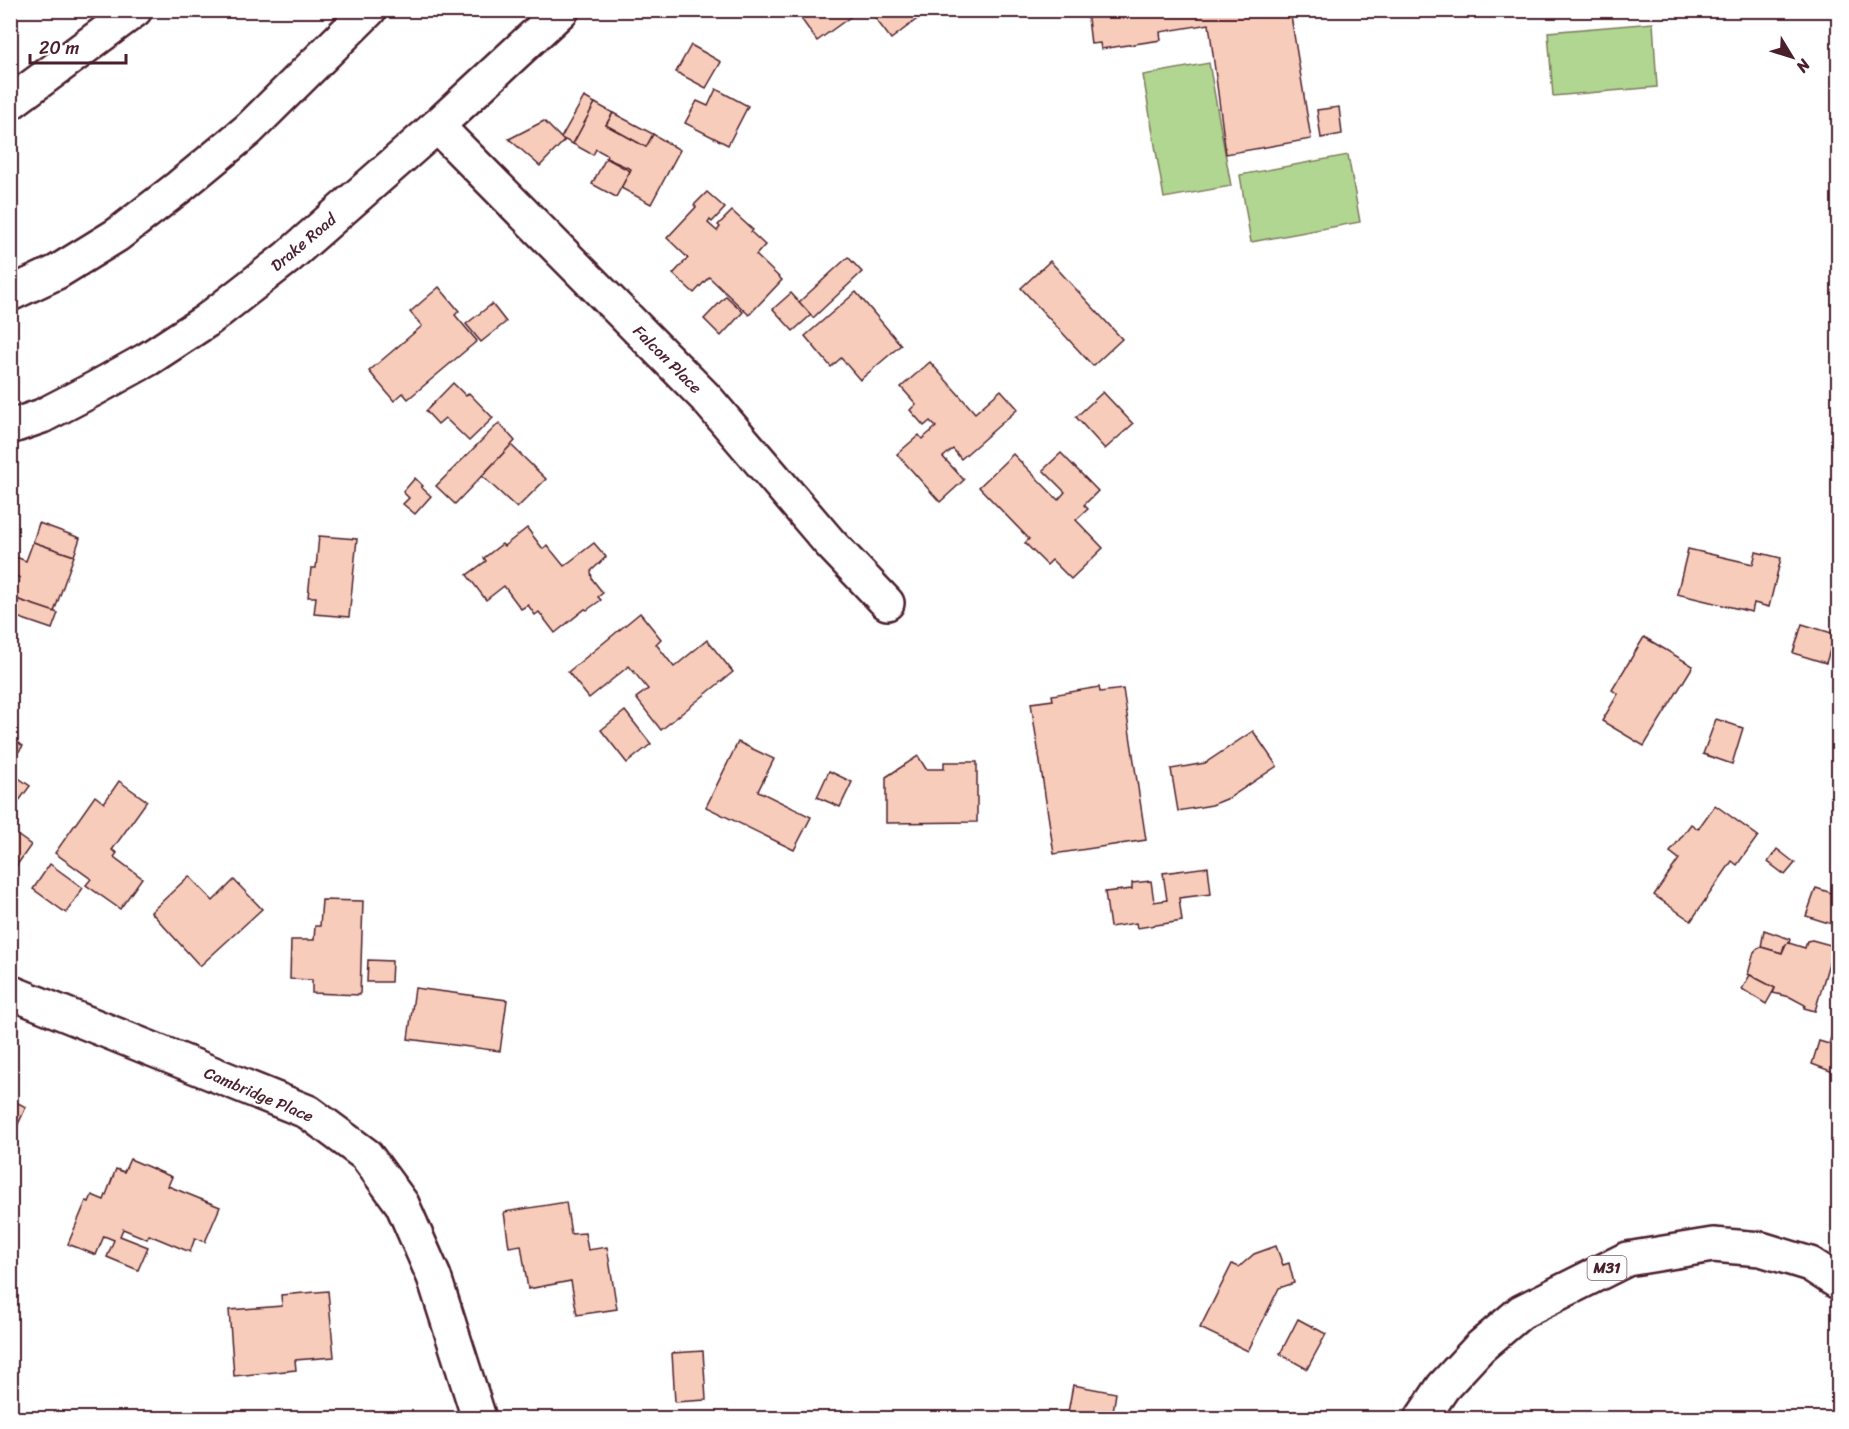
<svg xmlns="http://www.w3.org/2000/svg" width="1849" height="1429" font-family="Sriracha,sans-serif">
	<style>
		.green { fill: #b1d691; stroke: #7e7a5e; stroke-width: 1.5 }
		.building { fill: #f8ccba; stroke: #4a1f2b; stroke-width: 1.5 }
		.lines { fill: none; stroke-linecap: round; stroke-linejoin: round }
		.minor-casing { stroke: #4a1f2b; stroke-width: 38 }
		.major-casing { stroke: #4a1f2b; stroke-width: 38 }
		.highway-casing { stroke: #4a1f2b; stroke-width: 38 }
		.minor { stroke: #fff; stroke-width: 33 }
		.major { stroke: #fff; stroke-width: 33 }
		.highway { stroke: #fff; stroke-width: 33 }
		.labels { text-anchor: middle; stroke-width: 4.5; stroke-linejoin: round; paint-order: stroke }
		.shield { fill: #fff; stroke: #80626b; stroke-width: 1.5 }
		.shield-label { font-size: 15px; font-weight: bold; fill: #4a1f2b }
		.street-label { font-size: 16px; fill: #4a1f2b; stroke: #fff }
	</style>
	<rect width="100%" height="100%" fill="#fff"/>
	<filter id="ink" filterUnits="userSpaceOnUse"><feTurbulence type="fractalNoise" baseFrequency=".0167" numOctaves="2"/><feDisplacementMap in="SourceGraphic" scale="12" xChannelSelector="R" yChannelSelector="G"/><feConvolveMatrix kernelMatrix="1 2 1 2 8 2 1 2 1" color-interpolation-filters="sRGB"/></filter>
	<g filter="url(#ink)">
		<!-- green -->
		<g class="green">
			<path d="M1653,23L1657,87L1553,96L1548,32Z"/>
			<path d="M1209,63L1231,186L1164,198L1143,75Z"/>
			<path d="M1348,155L1360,222L1251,242L1240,175Z"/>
		</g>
		<!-- building -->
		<g class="building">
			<path d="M795,10H856L857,12L817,41Z"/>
			<path d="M869,10H929L891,39Z"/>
			<path d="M1087,10H1290L1311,139L1226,154L1209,24L1160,32L1161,40L1101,49L1100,43L1091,44Z"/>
			<path d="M691,45L721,62L706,88L676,72Z"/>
			<path d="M716,89L748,106L728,145L685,123L697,101L708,106Z"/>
			<path d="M584,97L595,103L573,144L561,138Z"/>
			<path d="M595,103L613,113L606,125L646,147L653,134L680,150L651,204L621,188L631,169L606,158L607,155L596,149L593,155L573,144Z"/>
			<path d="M1339,107L1342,134L1321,138L1317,110Z"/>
			<path d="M613,113L653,134L646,147L606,125Z"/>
			<path d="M544,121L564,141L540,166L509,139Z"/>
			<path d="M606,158L630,171L616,197L592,184Z"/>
			<path d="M707,192L725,208L712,222L710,220L708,223L717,231L720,227L718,225L732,211L753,230L751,232L765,245L756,255L782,280L749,315L709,277L694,293L673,274L688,258L667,238L696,207L694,205Z"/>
			<path d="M848,257L862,272L813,318L799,302Z"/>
			<path d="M1050,261L1122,339L1093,366L1021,288Z"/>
			<path d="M439,287L459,311L455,315L477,341L408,399L403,393L394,401L369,371L422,326L410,312Z"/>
			<path d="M856,292L901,345L860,380L841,358L831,367L805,336Z"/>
			<path d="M791,293L811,315L793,331L773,309Z"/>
			<path d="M726,296L743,312L721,336L704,319Z"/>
			<path d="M492,304L506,322L481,342L466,324Z"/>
			<path d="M930,362L975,413L1001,390L1018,409L961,459L953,449L943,457L964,480L940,502L897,454L919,435L922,439L936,427L930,421L924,426L910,410L916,404L901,387Z"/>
			<path d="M453,383L466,396L469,393L493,418L469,441L445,418L438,424L426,411Z"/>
			<path d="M1103,392L1133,424L1105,449L1076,417Z"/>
			<path d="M499,423L515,441L455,504L436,486Z"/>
			<path d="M511,445L546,479L517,508L482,476Z"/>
			<path d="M1061,453L1098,491L1084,505L1088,509L1076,520L1103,548L1071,579L1052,560L1047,565L1025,543L1029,539L979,487L1013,454L1058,500L1065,492L1043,470Z"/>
			<path d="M415,478L423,486L421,487L431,496L415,514L403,504L409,498L403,492Z"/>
			<path d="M39,523L80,538L74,556L33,542Z"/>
			<path d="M527,528L543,549L547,545L564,566L594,543L606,557L591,571L592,579L603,593L598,597L601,600L587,610L585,609L555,633L539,612L535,615L528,605L521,609L504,586L486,600L467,575L486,561L484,558L502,544L504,546Z"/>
			<path d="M319,536L357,539L349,617L314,614L316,597H308L311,568H316Z"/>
			<path d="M33,542L74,556L54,612L13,598L20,578L11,574L16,557L26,561Z"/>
			<path d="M1688,549L1753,564L1756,552L1781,558L1769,607L1754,603L1752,612L1677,594Z"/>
			<path d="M16,599L58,613L52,629L11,615Z"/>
			<path d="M640,613L661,639L656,644L674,667L707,640L733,672L661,730L636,698L648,689L629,666L589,698L568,672Z"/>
			<path d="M1802,624L1835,634L1826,663L1793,653Z"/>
			<path d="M1644,637L1693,666L1644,746L1602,721L1618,694L1612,690Z"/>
			<path d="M1099,687L1100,692L1123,689L1146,840L1054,854L1031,703L1053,700L1052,695Z"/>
			<path d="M625,711L651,744L627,763L601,730Z"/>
			<path d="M1716,719L1743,728L1732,764L1703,754Z"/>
			<path d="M1253,731L1277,766L1229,798L1212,805L1178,811L1171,769L1205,763Z"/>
			<path d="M10,737L23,746L10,763Z"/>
			<path d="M738,742L774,759L758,791L811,817L794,850L706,807Z"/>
			<path d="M918,756L926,769H944V762H977V822L886,823V777Z"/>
			<path d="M829,771L852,782L840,807L817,797Z"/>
			<path d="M10,772L30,786L10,813Z"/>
			<path d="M119,781L147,801L112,850L117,853L114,857L142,878L120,909L86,885L91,879L55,853L95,796L104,803Z"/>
			<path d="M1715,805L1758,836L1737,865L1732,861L1691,921L1654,895L1679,859L1670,852L1691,824L1698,829Z"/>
			<path d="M10,830L31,845L10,875Z"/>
			<path d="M1777,849L1795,863L1785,875L1768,862Z"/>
			<path d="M50,864L83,888L66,913L33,889Z"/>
			<path d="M1208,867L1211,894L1179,898L1182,921L1137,928L1136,923L1110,927L1105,892L1132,889V883L1151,881L1154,902L1167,900L1163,873Z"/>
			<path d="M189,876L213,901L234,880L262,909L200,966L151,912Z"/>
			<path d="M1816,888L1838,895V926L1806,916Z"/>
			<path d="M322,900L363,901L360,995L312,993V980L290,979L291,940H314L315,926H320Z"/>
			<path d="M1764,930L1790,939L1789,943L1784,946L1782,953L1761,947Z"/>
			<path d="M1812,940L1834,946L1815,1011L1804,1008L1805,1005L1790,997L1773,993L1775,988L1748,974L1754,952L1758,948L1761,947L1782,953L1786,944L1789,943L1805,948L1807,941Z"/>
			<path d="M368,960L392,961L391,982H367Z"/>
			<path d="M1750,975L1775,988L1766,1004L1742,989Z"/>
			<path d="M415,988L507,1000L500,1051L408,1039Z"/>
			<path d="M1838,1014V1074L1812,1064L1819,1041L1829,1044Z"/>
			<path d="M10,1099L26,1107L13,1135L10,1134Z"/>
			<path d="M130,1159L172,1177L168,1186L220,1207L205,1242L195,1238L190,1252L149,1235L147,1239L123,1229L120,1236L148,1247L138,1270L107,1257L114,1240L104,1236L96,1255L68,1244L86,1201L89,1202L92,1195L104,1200L116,1169L124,1172Z"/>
			<path d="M566,1202L571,1234L585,1233L588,1250L607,1247L617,1309L577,1315L571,1281L528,1289L521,1245L509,1247L504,1212Z"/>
			<path d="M1276,1246L1283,1265L1289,1263L1294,1283L1279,1288L1248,1351L1200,1328L1232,1264L1239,1267L1254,1254Z"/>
			<path d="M328,1291L334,1357L295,1360L296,1370L234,1376L229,1310L282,1306L281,1295Z"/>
			<path d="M1298,1319L1326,1334L1307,1369L1280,1354Z"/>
			<path d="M703,1351L706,1400L675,1402L672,1353Z"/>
			<path d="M1073,1385L1116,1393L1112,1418H1067Z"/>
		</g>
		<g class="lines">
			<!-- minor casing -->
			<g class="minor-casing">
				<g id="minor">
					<path d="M437,126L706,398L829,542L887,603"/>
					<path d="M10,427L42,416L94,389L148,359L206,321L288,257L437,126L562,10"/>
					<path d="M10,992L308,1112L366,1155L402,1204L434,1277L479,1418"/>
				</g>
			</g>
			<!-- major casing -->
			<g class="major-casing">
				<path id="major" d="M1422,1418L1443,1387L1480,1347L1521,1312L1627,1259L1713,1245L1761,1249L1810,1264L1838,1282"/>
			</g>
			<!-- highway casing -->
			<g class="highway-casing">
				<g id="highway">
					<path d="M10,103L135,10"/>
					<path d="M10,294L57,272L117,235L179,187L248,130L369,10"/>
				</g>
			</g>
			<!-- minor -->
			<use href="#minor" class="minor"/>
			<!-- major -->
			<use href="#major" class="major"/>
			<!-- highway -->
			<use href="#highway" class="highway"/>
		</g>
	</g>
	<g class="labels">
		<!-- shield labels -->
		<rect class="shield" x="1587.5" y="1256" width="39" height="24" rx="4.5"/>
		<g class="shield-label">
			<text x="1607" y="1273">M31</text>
		</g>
		<!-- street labels -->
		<g class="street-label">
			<text transform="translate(303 242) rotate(-40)" y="6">Drake Road</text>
			<text transform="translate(668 359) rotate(45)" y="6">Falcon Place</text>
			<text transform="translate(259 1094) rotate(23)" y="6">Cambridge Place</text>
		</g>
	</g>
	<!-- margin -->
	<rect width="1849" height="1429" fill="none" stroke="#fff" stroke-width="36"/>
	<rect x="18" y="18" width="1813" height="1393" fill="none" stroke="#4a1f2b" stroke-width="2" filter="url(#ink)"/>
	<!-- north arrow -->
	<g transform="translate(1792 57) rotate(128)" stroke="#ffffff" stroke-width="4.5" paint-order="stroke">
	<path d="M0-4.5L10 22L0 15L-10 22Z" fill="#4a1f2b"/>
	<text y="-9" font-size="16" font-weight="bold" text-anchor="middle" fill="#4a1f2b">N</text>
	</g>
	<!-- scale -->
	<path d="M30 54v9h96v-9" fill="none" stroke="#4a1f2b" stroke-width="3"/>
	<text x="39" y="54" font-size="18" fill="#4a1f2b" stroke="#ffffff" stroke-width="4.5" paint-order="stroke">20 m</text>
</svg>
